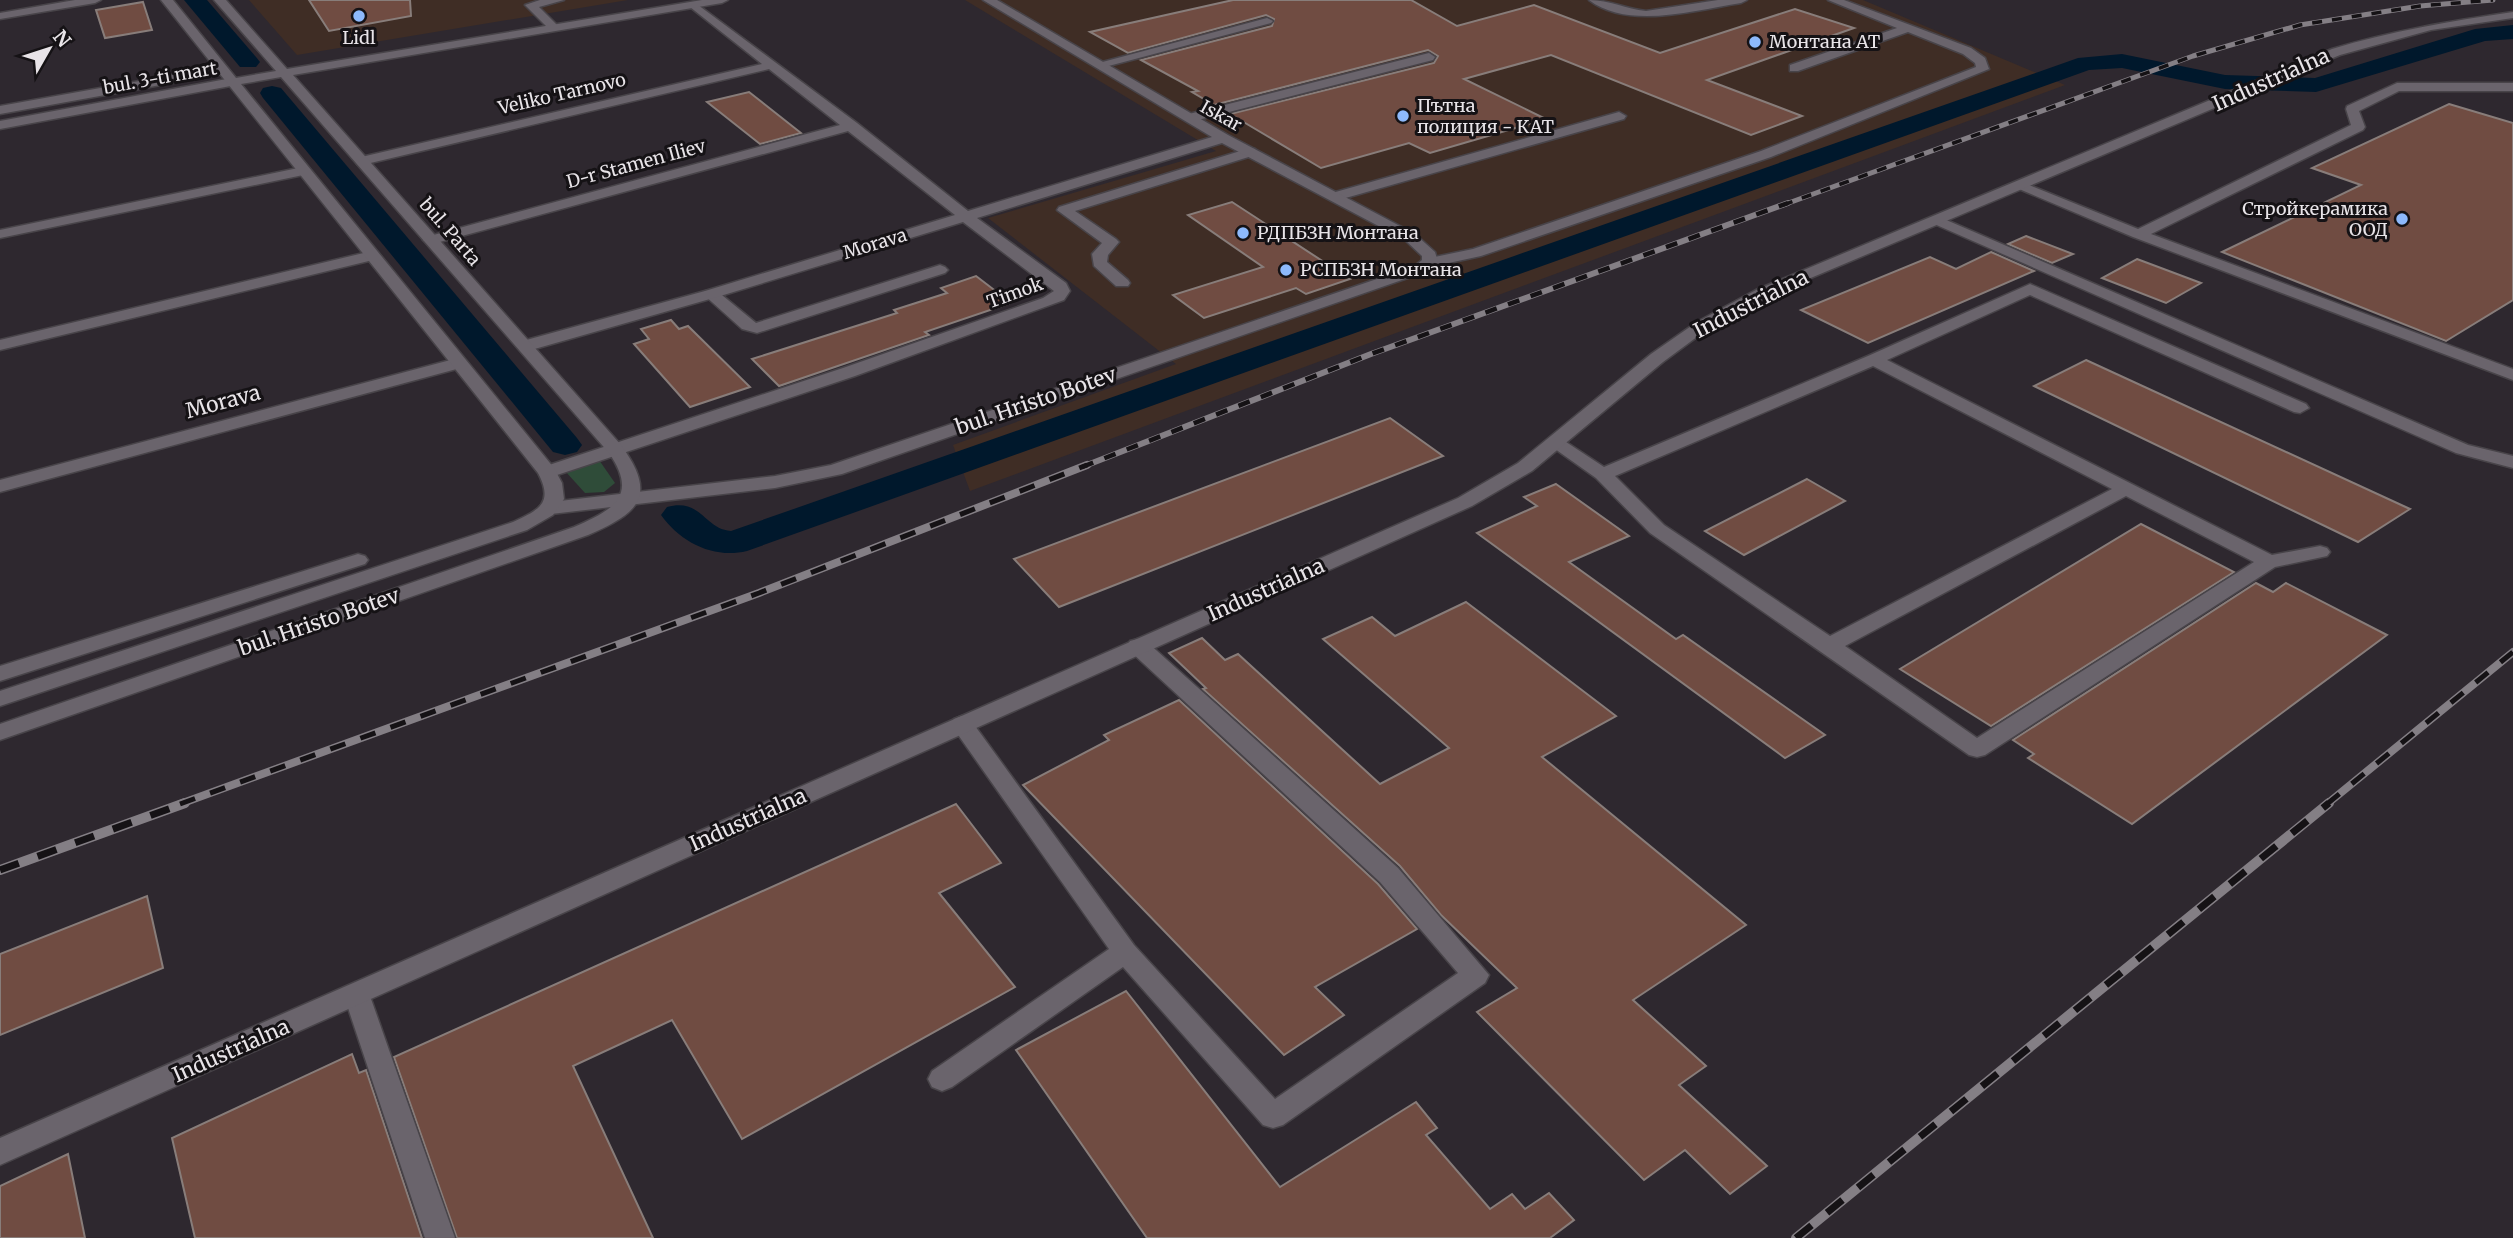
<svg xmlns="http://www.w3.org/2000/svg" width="2513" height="1238" font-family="Merriweather,serif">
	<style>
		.commercial { fill: #3f2d25 }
		.green { fill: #2f4c39 }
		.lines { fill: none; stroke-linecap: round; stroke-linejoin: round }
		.canal { fill: #00182c; fill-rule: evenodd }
		.building { fill: #704c42; stroke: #887d7a; stroke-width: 2 }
		.service-casing { stroke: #484449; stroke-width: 3 }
		.minor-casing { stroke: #484449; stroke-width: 3 }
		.secondary-casing { stroke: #484449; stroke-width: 3 }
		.service { fill: #6a646c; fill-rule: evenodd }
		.minor { fill: #6a646c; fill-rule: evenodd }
		.secondary { fill: #6a646c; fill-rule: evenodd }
		.rail-far3-casing { stroke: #847f85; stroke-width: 5 }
		.rail-far2-casing { stroke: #847f85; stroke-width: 6 }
		.rail-far1-casing { stroke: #847f85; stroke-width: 8 }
		.rail-casing { stroke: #847f85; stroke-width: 10 }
		.rail-far3 { stroke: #151215; stroke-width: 3.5; stroke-dasharray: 10; stroke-linecap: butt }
		.rail-far2 { stroke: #151215; stroke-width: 4.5; stroke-dasharray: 12; stroke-linecap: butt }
		.rail-far1 { stroke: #151215; stroke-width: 5; stroke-dasharray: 16; stroke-linecap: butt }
		.rail { stroke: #151215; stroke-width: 7; stroke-dasharray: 20; stroke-linecap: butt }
		.poi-dot { fill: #8db9fc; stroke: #151215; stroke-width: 2.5 }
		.labels { text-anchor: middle; stroke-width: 6; stroke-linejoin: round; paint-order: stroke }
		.far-poi-label { font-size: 18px; fill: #e8e4e8; stroke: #151215; text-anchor: start }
		.far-street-label { font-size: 18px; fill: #e8e4e8; stroke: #151215 }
		.street-label { font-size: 21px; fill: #e8e4e8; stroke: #151215 }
	</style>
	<rect width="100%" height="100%" fill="#2e282f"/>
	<!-- commercial -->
	<g class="commercial">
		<path d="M249,0H628L297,55Z"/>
		<path d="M965,0H1863L2065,85L970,491L953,445L1176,364L988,218L1216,151Z"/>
	</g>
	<!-- green -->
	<path class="green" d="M599,460L615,483L604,492L585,493L566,472Z"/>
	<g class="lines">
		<!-- canal -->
		<g class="canal">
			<path d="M184,0H207L256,57L260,62L256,67H240Z"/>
			<path d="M2513,25V39L2485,41L2316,92L2225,89L2122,68L2089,70L747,551C714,559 681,543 661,515L667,507C702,498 704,529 731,531L2078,58L2122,54L2225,75L2315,78L2475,29Z"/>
			<path d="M272,86L281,88L577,438L582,445L577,452L565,455L553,452L263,98L260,93L263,88Z"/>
		</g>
	</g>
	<!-- building -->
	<g class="building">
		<path d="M309,0H410L411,16L329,31Z"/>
		<path d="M1233,0H1411L1457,26L1534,5L1660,53L1795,9L1854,28L1707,80L1802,116L1751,135L1551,55L1464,79L1546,119L1430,153L1409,143L1321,168L1230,114L1434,63L1438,56L1428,50L1214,105L1192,92L1198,91L1141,60L1272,26L1274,19L1266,15L1128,53L1090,32Z"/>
		<path d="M143,2L152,30L105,38L96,10Z"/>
		<path d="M749,92L801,133L760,144L707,102Z"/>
		<path d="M2449,104L2513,123V300L2446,341L2222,252L2361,185L2312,168Z"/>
		<path d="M1232,202L1350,279L1306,294L1296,288L1204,318L1173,295L1263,267L1188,215Z"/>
		<path d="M2026,236L2073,254L2052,263L2008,244Z"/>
		<path d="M1991,252L2034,271L1868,343L1801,310L1930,257L1956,269Z"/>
		<path d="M2137,259L2201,283L2166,303L2102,278Z"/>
		<path d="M976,276L1006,299L1002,300L1008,304L925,332L929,335L779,386L752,359L897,313L894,310L947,293L941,288Z"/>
		<path d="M671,320L679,329L688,326L750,387L690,407L634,344L649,339L641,329Z"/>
		<path d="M2086,360L2410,509L2358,542L2034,386Z"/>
		<path d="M1390,418L1443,456L1059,607L1014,559Z"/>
		<path d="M1807,479L1845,501L1744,555L1705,531Z"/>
		<path d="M1556,484L1629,536L1569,562L1676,639L1683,635L1825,735L1785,758L1477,533L1537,506L1524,497Z"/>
		<path d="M2141,524L2234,572L1991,726L1900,669Z"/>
		<path d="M2256,583L2273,592L2286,583L2387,635L2132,824L2028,758L2034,754L2013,740Z"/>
		<path d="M1466,602L1616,716L1542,757L1746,925L1633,1000L1706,1066L1679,1085L1767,1166L1730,1194L1685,1150L1644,1180L1477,1012L1517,988L1441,915L1400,866L1203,689L1206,688L1169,653L1202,638L1225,660L1238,654L1380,784L1449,748L1323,639L1372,617L1395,636Z"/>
		<path d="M1179,700L1378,884L1417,929L1315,987L1344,1015L1284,1055L1023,785L1109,740L1104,735Z"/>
		<path d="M956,804L1001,863L939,893L1015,987L742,1139L672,1020L573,1066L653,1238H457L394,1057Z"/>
		<path d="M147,896L163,968L0,1035V954Z"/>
		<path d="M1126,991L1280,1187L1416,1102L1437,1128L1426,1135L1490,1209L1512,1194L1525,1209L1549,1193L1574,1220L1550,1238H1147L1016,1050Z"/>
		<path d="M352,1054L359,1073L366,1070L422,1238H195L172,1138Z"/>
		<path d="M68,1154L85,1238H0V1186Z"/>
	</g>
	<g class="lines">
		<!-- service casing -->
		<g class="service-casing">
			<g id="service">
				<path d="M540,0H564L539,7L558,26V30H550L525,5Z"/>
				<path d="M1589,0C1610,0 1626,9 1646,11L1718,0H1747L1741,3C1696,10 1628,30 1589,0Z"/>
				<path d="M1828,0H1844L1971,48L1985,58L1989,69L1771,157L1481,256L1430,267L1422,262L1425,259L1473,249L1761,151L1976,67L1975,63L1963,54L1908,32L1798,71H1790V65L1897,28Z"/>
				<path d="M1267,18L1273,21L1271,23L1101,68L1095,64Z"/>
				<path d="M1429,53L1435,57L1433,60L1190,122L1183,118L1185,115Z"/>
				<path d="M223,66L229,70L227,73L0,114V106Z"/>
				<path d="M2397,83H2513V91H2399L2359,111L2365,127L2363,130L2151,234L2513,369V380L2133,237L2012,186L2019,182L2024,183L2138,229L2351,125L2346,109L2347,106Z"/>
				<path d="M1619,112L1626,116L1624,119L1342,199L1337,200L1330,196L1332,193Z"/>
				<path d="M1250,148L1255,149V155L1075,211L1116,239L1119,242L1108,255L1107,262L1128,280L1130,283L1128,286H1116L1094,266L1092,254L1102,243L1057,210L1059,207Z"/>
				<path d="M1937,216L2468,445L2513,456V468L2456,453L1932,223L1930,220Z"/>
				<path d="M940,265L945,267L948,270L945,273L757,333L742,329L703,294L705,291H717L756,323Z"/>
				<path d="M2030,284L2306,404L2309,408L2300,413L2294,412L2030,295L1887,360L2272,555L2320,546L2327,548L2330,552L2327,556L2275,567L1985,755L1977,757L1969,755L1650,533L1596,478L1548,444L1557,439L1563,440L1604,467L1868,356ZM1873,366L2112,489L1830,636L1664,525L1615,476ZM2126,496L2254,562L1977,738L1845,646Z"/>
				<path d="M358,554L365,556L368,560L365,564L0,681V666Z"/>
				<path d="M1138,639L1146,641L1398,868L1489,975L1485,983L1283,1125L1273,1128L1263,1125L1123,967L952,1087L942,1091L932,1087L928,1079L932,1071L1109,949L954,729L951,724L954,719L962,716L970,719L1134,945L1275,1099L1458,973L1380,882L1130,651L1127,646L1130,641Z"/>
				<path d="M357,985L367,988L370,996L455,1238H425L344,996L347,988Z"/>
			</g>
		</g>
		<!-- minor casing -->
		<g class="minor-casing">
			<g id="minor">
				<path d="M75,0H101L95,3L0,19V13Z"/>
				<path d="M983,0H997L1228,135L1415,234L1435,252L1438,262L1425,272L842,474L775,488L551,514L544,512L541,508L551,502L775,476L831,465L1415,266L1422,260V256L1405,240L1222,143L977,218L1066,283L1070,291L1064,300L855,376L554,476H540L538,472L540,468L843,368L1043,298L1054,291L963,222L717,297L531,350L525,351L517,346L519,342L705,291L955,215L848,131L436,243L431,245L423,240L426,237L840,125L769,69L362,165L357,164V158L762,64L690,7V3L694,2L857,123L968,211L1212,137Z"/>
				<path d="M2513,12V18L2431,30L2340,55L1768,296L1709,328L1663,362L1532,471L1472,506L0,1165V1138L1458,498L1518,463L1651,354L1697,322L1756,290L2332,49C2391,31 2451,21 2513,12Z"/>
				<path d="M232,78L238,82L236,85L0,129V121Z"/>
				<path d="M303,167L310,171L308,174L0,238V230Z"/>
				<path d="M372,251L377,253L380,256L377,259L0,350V340Z"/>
				<path d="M458,358L466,363L464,367L0,492V480Z"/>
			</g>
		</g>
		<!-- secondary casing -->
		<g class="secondary-casing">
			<path id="secondary" d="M161,0H173L236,78L276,71L214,0H226L287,69L702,0H728L722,3L293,75L621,445C658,496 639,513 588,535L0,740V724L574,527C613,510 639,496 609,453L281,77L241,84L554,468L562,483L564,499L553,515L527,530L0,706V691L513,522C539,510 554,503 538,473Z"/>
		</g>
		<!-- service -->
		<use href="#service" class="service"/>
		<!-- minor -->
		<use href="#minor" class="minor"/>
		<!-- secondary -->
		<use href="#secondary" class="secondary"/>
		<!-- rail-far3 casing -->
		<g class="rail-far3-casing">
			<path id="rail-far3" d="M1783,205L2193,56L2300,25L2420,6L2493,0"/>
		</g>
		<!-- rail-far2 casing -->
		<g class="rail-far2-casing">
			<path id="rail-far2" d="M1082,467L1371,354L1788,203"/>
		</g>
		<!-- rail-far1 casing -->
		<g class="rail-far1-casing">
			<g id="rail-far1">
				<path d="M180,804L759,593L1087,465"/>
				<path d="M2327,804L2513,652"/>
			</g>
		</g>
		<!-- rail casing -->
		<g class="rail-casing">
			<g id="rail">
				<path d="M0,870L185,803"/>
				<path d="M1796,1238L2329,803"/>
			</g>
		</g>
		<!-- rail-far3 -->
		<use href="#rail-far3" class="rail-far3"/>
		<!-- rail-far2 -->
		<use href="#rail-far2" class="rail-far2"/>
		<!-- rail-far1 -->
		<use href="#rail-far1" class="rail-far1"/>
		<!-- rail -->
		<use href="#rail" class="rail"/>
	</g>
	<!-- markers -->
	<g class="poi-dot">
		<circle cx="359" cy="16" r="7"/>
		<circle cx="1755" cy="42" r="7"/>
		<circle cx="1403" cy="116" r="7"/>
		<circle cx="2402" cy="219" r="7"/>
		<circle cx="1243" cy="233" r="7"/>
		<circle cx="1286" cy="270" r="7"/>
	</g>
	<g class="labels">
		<!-- far-poi labels -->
		<g class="far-poi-label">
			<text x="359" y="44" text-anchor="middle">Lidl</text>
			<text x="1769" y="48">Монтана АТ</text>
			<text x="1417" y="112">Пътна<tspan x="1417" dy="21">полиция - КАТ</tspan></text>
			<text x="2388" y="215" text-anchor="end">Стройкерамика<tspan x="2388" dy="21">ООД</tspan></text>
			<text x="1257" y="239">РДПБЗН Монтана</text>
			<text x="1300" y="276">РСПБЗН Монтана</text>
		</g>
		<!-- far-street labels -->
		<g class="far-street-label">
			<text transform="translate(160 78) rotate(-10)" y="6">bul. 3-ti mart</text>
			<text transform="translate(562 94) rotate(-13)" y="6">Veliko Tarnovo</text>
			<text transform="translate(1221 116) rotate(29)" y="6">Iskar</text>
			<text transform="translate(636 164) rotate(-15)" y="6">D-r Stamen Iliev</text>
			<text transform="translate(450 232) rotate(49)" y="6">bul. Parta</text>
			<text transform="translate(875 244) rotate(-17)" y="6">Morava</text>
			<text transform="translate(1015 293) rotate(-20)" y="6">Timok</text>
		</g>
		<!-- street labels -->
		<g class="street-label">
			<text transform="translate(2271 80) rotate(-24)" y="7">Industrialna</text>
			<text transform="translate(1751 304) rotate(-27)" y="7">Industrialna</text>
			<text transform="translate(1036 401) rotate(-19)" y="7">bul. Hristo Botev</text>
			<text transform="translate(223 402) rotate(-15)" y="7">Morava</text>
			<text transform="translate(1266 590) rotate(-24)" y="7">Industrialna</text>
			<text transform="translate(319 622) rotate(-19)" y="7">bul. Hristo Botev</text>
			<text transform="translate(748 820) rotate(-24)" y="7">Industrialna</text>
			<text transform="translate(231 1051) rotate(-24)" y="7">Industrialna</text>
		</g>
	</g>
	<!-- north arrow -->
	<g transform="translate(49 49) rotate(51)" stroke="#151215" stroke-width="5" paint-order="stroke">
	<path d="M0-5L12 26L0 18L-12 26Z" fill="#e8e4e8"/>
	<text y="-10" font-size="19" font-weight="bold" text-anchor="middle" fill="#e8e4e8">N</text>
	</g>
</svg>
